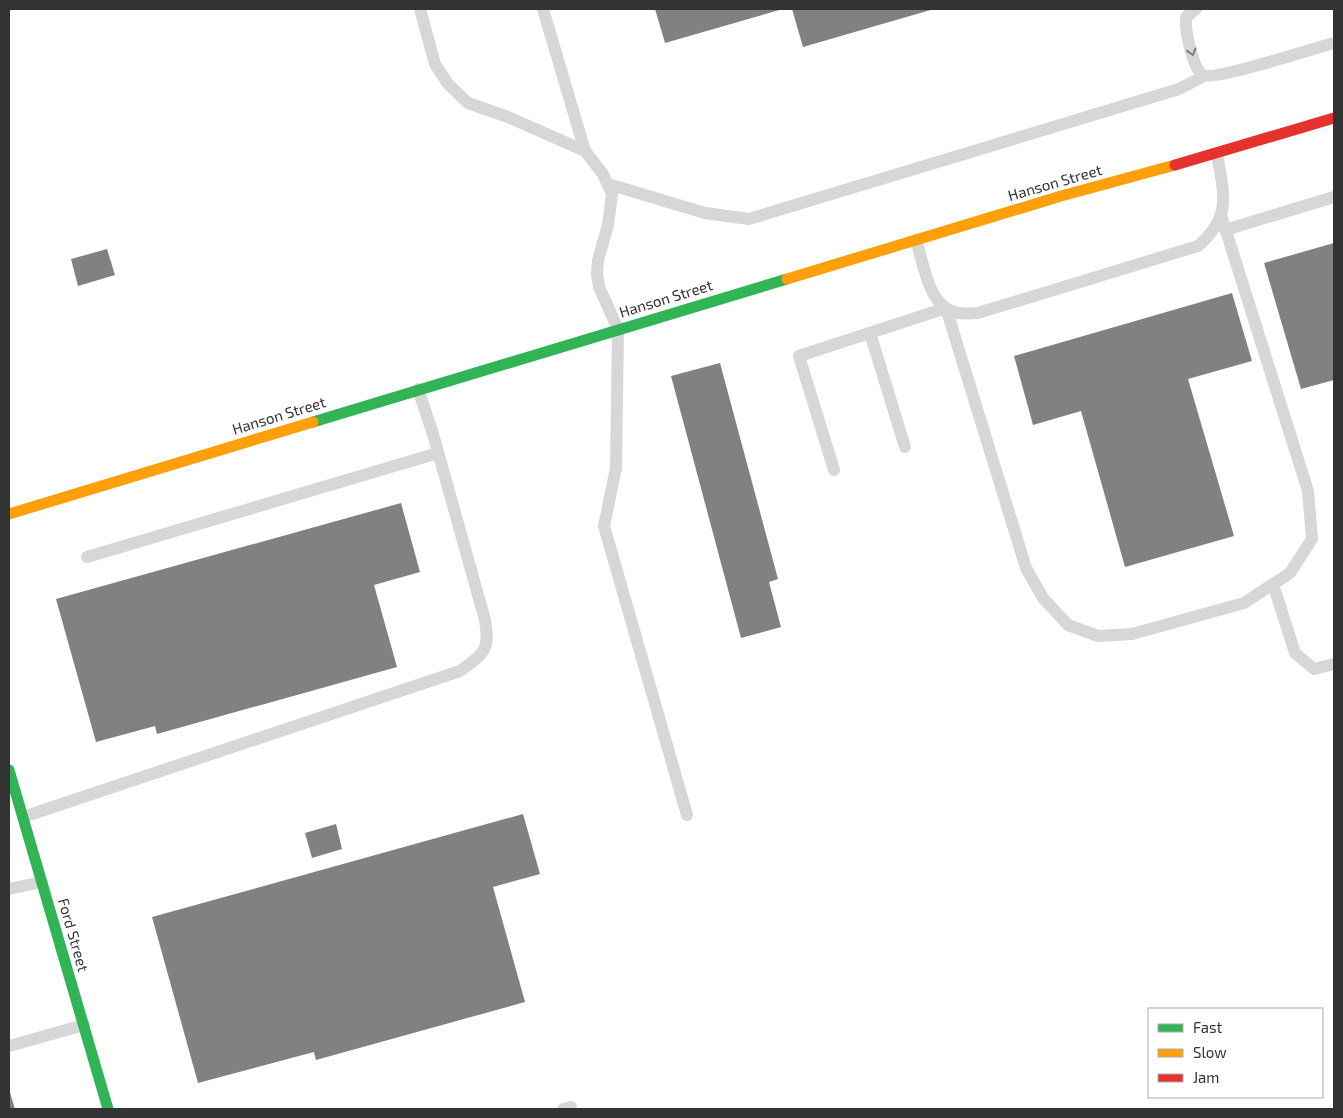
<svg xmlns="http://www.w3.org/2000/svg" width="1343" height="1118" font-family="'Exo 2',sans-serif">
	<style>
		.building { fill: #818181 }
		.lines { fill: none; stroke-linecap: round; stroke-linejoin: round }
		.lane { stroke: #d7d7d7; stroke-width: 12 }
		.fast { stroke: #30b455; stroke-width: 11 }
		.slow { stroke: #ff9f0a; stroke-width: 11 }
		.jam { stroke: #e5322d; stroke-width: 11 }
		.oneway { stroke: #7d7d7d }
		.labels { text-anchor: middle; stroke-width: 5; stroke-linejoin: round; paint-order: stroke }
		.street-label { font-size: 15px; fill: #333; stroke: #fff }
	</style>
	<rect width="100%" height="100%" fill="#fff"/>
	<!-- building -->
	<g class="building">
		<path d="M655,9H783L665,43Z"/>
		<path d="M792,9H934L803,47Z"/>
		<path d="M1334,243V380L1301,389L1264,263Z"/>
		<path d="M107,249L115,275L78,286L71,259Z"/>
		<path d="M1232,293L1252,361L1188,379L1234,536L1125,567L1081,411L1033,425L1014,356Z"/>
		<path d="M720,363L778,579L769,582L781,627L741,638L671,376Z"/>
		<path d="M401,503L420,572L374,585L397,667L157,734L155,726L96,742L56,599Z"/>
		<path d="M523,814L540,874L493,887L525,1002L316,1060L314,1052L198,1083L152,917Z"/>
		<path d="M336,824L342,849L312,858L305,833Z"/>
		<path d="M9,1089L15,1109H9Z"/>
	</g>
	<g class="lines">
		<!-- lane -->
		<g class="lane">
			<path d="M420,9L435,64L448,84L468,103L508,117L585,151L603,174L612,194L608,225L598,260L597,274L599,287L618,329L616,468L604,526L687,815"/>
			<path d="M543,9L585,151"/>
			<path d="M1196,9L1186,17C1185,29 1192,68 1203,75C1214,81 1315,48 1334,43"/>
			<path d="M608,184L705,213L749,219L1179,89L1204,76"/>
			<path d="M1225,230L1334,197"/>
			<path d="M916,240C924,264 928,308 958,313C964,314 972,313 978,313L1198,246C1232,216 1224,195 1217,154"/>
			<path d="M870,333L905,447"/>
			<path d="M834,470L799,356L946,308L1026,568L1043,598L1068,625L1098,636L1132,634L1244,603L1290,573L1312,539L1308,491L1221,215"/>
			<path d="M87,557L438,453"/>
			<path d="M1273,584L1295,653L1314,669L1334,664"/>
			<path d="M23,817L460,671C485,653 490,650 485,620L433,434L418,389"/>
			<path d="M9,889L42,882"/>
			<path d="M9,1046L84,1025"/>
			<path d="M563,1109L571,1107"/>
		</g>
		<!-- fast -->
		<g class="fast">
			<path d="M313,422L787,279"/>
			<path d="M9,770L108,1109"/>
		</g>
		<!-- slow -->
		<g class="slow">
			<path d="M787,279L1061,196L1175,165"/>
			<path d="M9,514L313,422"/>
		</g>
		<!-- jam -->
		<path class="jam" d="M1175,165L1334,118"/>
	</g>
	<!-- one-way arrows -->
	<defs><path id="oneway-chevron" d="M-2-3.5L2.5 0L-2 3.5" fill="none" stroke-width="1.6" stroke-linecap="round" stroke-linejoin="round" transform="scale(1.25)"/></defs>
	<use class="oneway" href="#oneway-chevron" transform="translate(1192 52) rotate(73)"/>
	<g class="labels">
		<!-- street labels -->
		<g class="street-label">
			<text transform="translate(1055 183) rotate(-16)" y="5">Hanson Street</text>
			<text transform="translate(666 299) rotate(-17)" y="5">Hanson Street</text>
			<text transform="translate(279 416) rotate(-17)" y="5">Hanson Street</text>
			<text transform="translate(73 935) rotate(74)" y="5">Ford Street</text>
		</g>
	</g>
	<!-- border -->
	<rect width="1343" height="1118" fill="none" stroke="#333333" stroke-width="20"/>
	<!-- legend -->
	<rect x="1148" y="1008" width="175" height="90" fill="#ffffff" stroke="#adadad"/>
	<rect x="1158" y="1024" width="25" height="8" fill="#30b455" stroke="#adadad"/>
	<text x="1193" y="1033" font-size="15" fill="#333333">Fast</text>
	<rect x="1158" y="1049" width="25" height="8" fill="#ff9f0a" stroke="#adadad"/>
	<text x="1193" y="1058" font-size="15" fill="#333333">Slow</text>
	<rect x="1158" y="1074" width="25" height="8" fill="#e5322d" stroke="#adadad"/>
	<text x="1193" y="1083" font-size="15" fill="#333333">Jam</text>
</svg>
